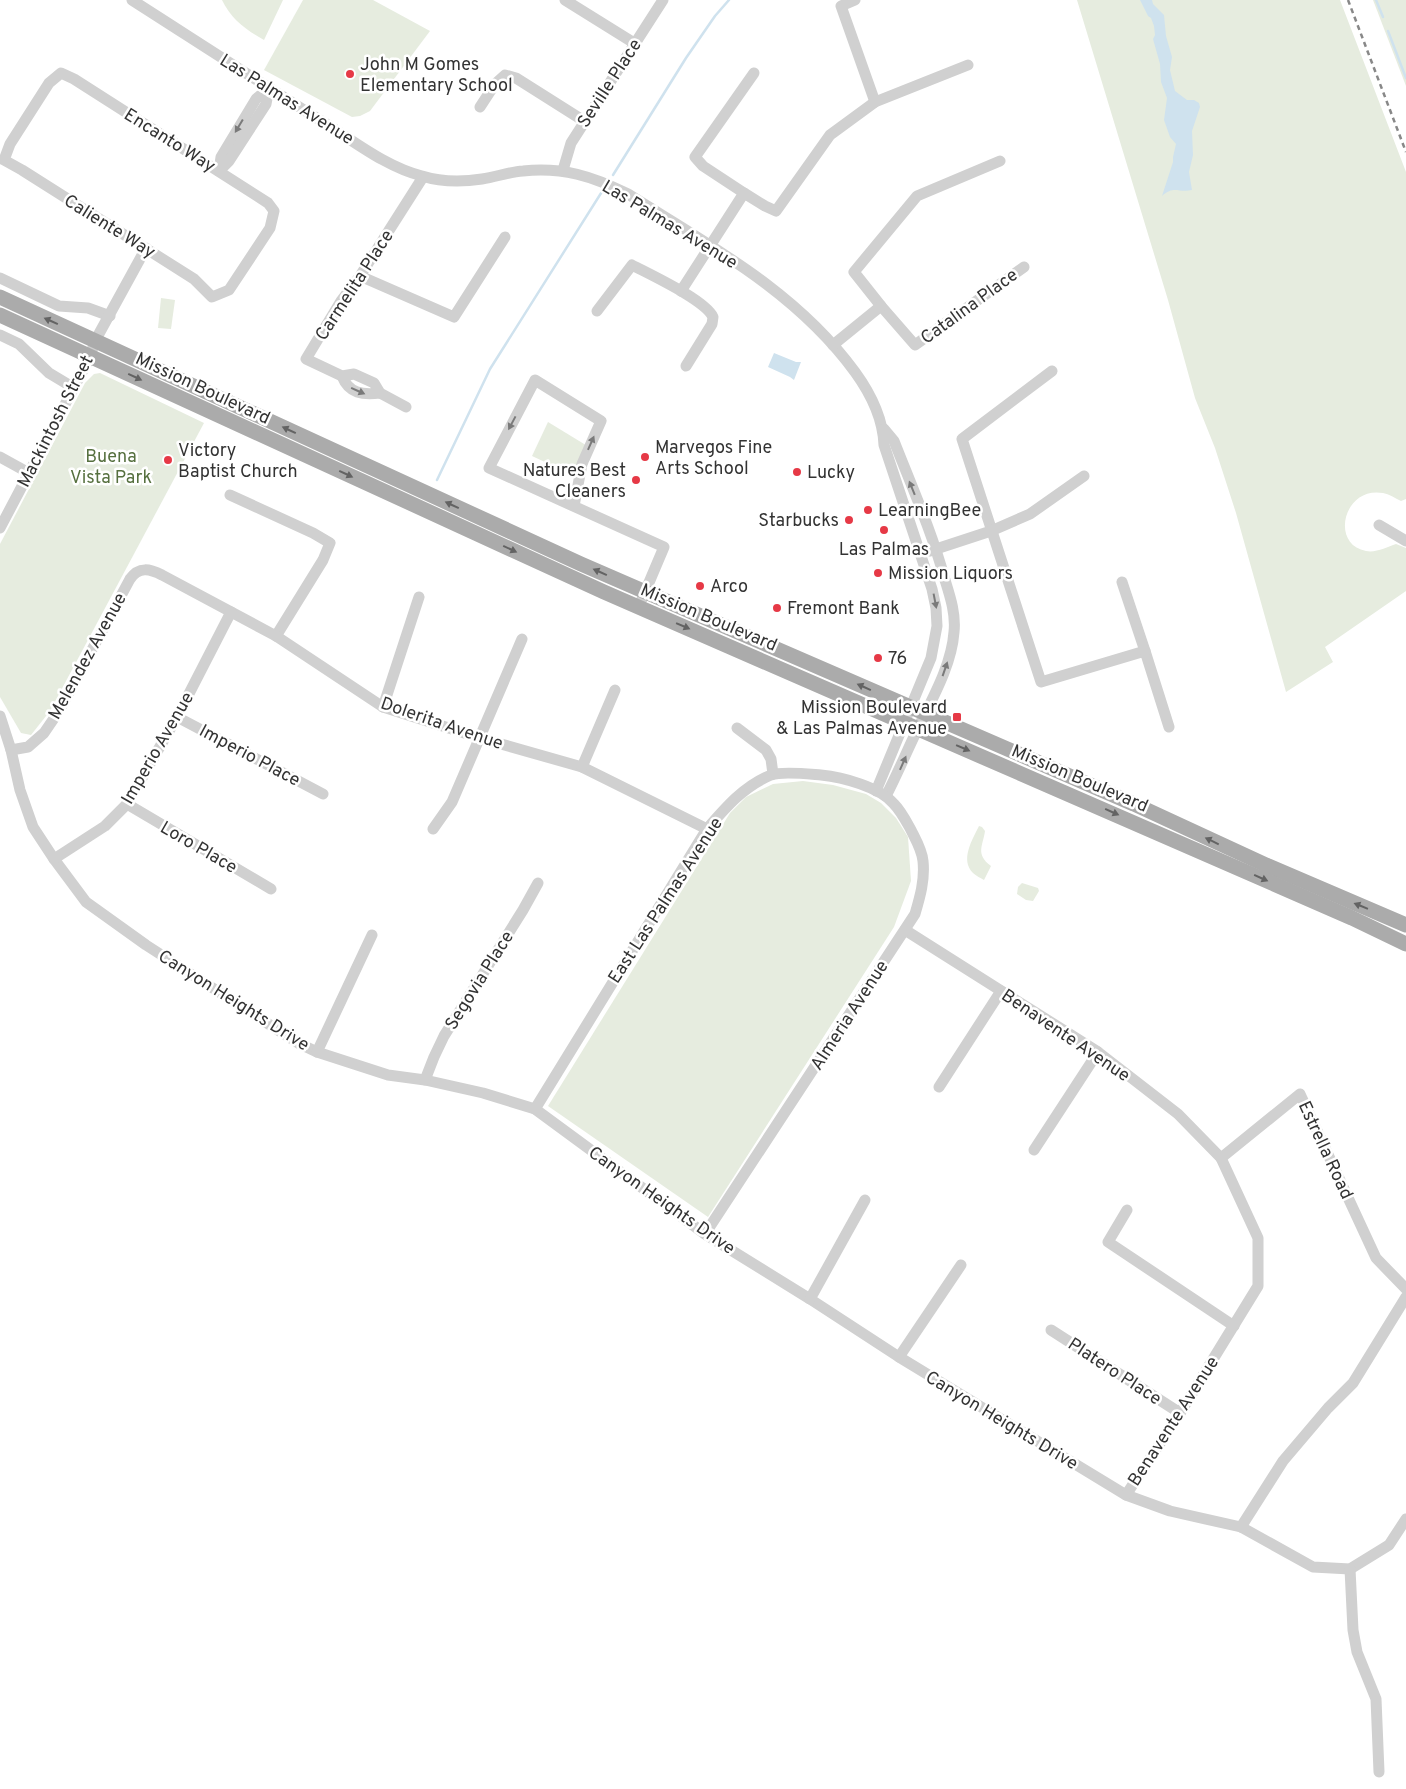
<svg xmlns="http://www.w3.org/2000/svg" width="1406" height="1789" font-family="Overpass,sans-serif">
	<style>
		.green { fill: #e6ecdf }
		.water { fill: #cfe2ee }
		.lines { fill: none; stroke-linecap: round; stroke-linejoin: round }
		.stream { stroke: #cfe2ee; stroke-width: 2.5 }
		.minor { stroke: #d0d0d0; stroke-width: 11 }
		.major { stroke: #ababab; stroke-width: 15 }
		.rail { stroke: #888; stroke-width: 2.5; stroke-dasharray: 5 4; stroke-linecap: butt }
		.oneway { fill: #7a7a7a }
		.oneway2 { fill: #636363 }
		.poi-dot { fill: #e63946; stroke: #fff; stroke-width: 2 }
		.labels { text-anchor: middle; stroke-width: 5; stroke-linejoin: round; paint-order: stroke }
		.poi-label { font-size: 18px; fill: #333; stroke: #fff; text-anchor: start }
		.street-label { font-size: 18px; fill: #333; stroke: #fff }
		.park-label { font-size: 18px; fill: #56703f; stroke: #fff }
	</style>
	<rect width="100%" height="100%" fill="#fff"/>
	<!-- green -->
	<g class="green">
		<path d="M222,0H283L264,40C246,30 231,19 222,0Z"/>
		<path d="M303,0H373L430,31L370,111L360,116L352,117L264,70Z"/>
		<path d="M1077,0H1340L1406,172V499L1401,501C1395,498 1389,494 1383,493C1343,486 1330,545 1366,551C1376,553 1387,547 1396,544L1406,548V591L1325,647L1333,662L1286,692L1236,513L1215,448L1195,398L1168,300Z"/>
		<path d="M1373,0H1406V86Z"/>
		<path d="M161,298L175,300L171,329L158,328Z"/>
		<path d="M100,373L204,423L50,711L31,735L21,733L0,697V544L85,383L94,374Z"/>
		<path d="M548,422L589,447L579,478L532,456Z"/>
		<path d="M803,781L833,785L866,794L881,803L896,818L908,837L911,881L894,927L708,1217L548,1106L730,813L746,797L773,784Z"/>
		<path d="M979,826L982,827L985,831C983,846 975,854 991,866L984,880C981,878 976,876 973,873C960,860 972,840 979,826Z"/>
		<path d="M1022,883L1038,888L1039,891L1033,901L1026,900L1017,894L1018,887Z"/>
	</g>
	<!-- water -->
	<g class="water">
		<path d="M1140,0H1152L1153,4L1164,15L1166,36L1172,57L1170,70L1175,91L1187,100H1194L1199,103L1200,107L1192,131L1193,155L1189,172L1192,190C1178,193 1174,185 1162,196L1173,162V157L1176,144L1170,137L1164,120L1167,98L1161,82L1160,64L1153,39L1155,35L1154,26L1151,18L1148,16Z"/>
		<path d="M774,353L796,362H801L794,380L790,377L768,367Z"/>
	</g>
	<g class="lines">
		<!-- stream -->
		<g class="stream">
			<path d="M1376,0L1383,17"/>
			<path d="M1388,31L1406,78"/>
			<path d="M613,175L686,58L715,16L729,0"/>
			<path d="M437,480L490,369L603,190"/>
		</g>
		<!-- minor -->
		<g class="minor">
			<path d="M132,0C196,41 259,82 323,122C354,141 386,167 422,176C441,182 463,182 482,179C496,177 509,172 523,171C563,167 592,176 628,194C709,245 797,292 855,372C871,394 883,418 884,445L932,589L936,608L937,626L931,658L876,791"/>
			<path d="M565,0L634,43"/>
			<path d="M855,0L841,6L875,102"/>
			<path d="M61,73L74,79L268,203L274,211L270,228L229,290L212,297L194,279L22,170L4,160L10,144L49,83Z"/>
			<path d="M480,107L495,84L505,75L516,78L584,121"/>
			<path d="M1000,161L917,196L854,272L881,306L915,345L1024,267"/>
			<path d="M563,170L571,143L663,0"/>
			<path d="M219,171L221,157L256,99L269,88"/>
			<path d="M219,171L229,161L266,104L269,88"/>
			<path d="M744,193L703,166L695,157L754,73"/>
			<path d="M360,276L454,317L505,237"/>
			<path d="M0,278L59,306L88,308L110,316"/>
			<path d="M681,291L744,193L765,206L776,211L830,135L875,102L968,65"/>
			<path d="M597,311L632,265C651,275 705,300 713,317L712,324L686,366"/>
			<path d="M0,335L19,344L49,373L74,388"/>
			<path d="M833,345L881,306"/>
			<path d="M1052,371L962,439L1041,682L1145,651L1169,727"/>
			<path d="M342,376C349,394 363,395 380,393"/>
			<path d="M406,407L380,393L374,383L354,374L342,376L306,359L341,301L360,276L423,177"/>
			<path d="M884,429L894,441C912,487 932,532 945,580C950,596 956,614 954,632C952,660 938,688 925,714C911,741 900,769 886,796"/>
			<path d="M0,457L29,473"/>
			<path d="M230,495L313,533L330,543L323,560L276,636"/>
			<path d="M574,506L582,464L601,421L535,380L489,468L664,547L642,599"/>
			<path d="M1379,525L1406,541"/>
			<path d="M0,528L90,357L95,341L146,248"/>
			<path d="M930,551L991,531L1030,514L1084,476"/>
			<path d="M1122,582L1145,651"/>
			<path d="M383,707L419,597"/>
			<path d="M0,716L11,750L20,790L33,827L54,859L86,902L146,945L298,1043L317,1052L388,1075L425,1080L483,1093L535,1109L705,1234L810,1299L899,1357L1126,1495L1170,1511L1241,1527L1313,1567L1350,1569L1389,1545L1406,1519"/>
			<path d="M177,717L323,794"/>
			<path d="M737,728L766,750L771,759L773,774"/>
			<path d="M11,750L28,747L44,733L59,711L130,579C139,566 150,569 162,575L276,636L383,707L480,738L582,767L707,829"/>
			<path d="M582,767L615,690"/>
			<path d="M127,804L271,889"/>
			<path d="M433,829L452,802L522,639"/>
			<path d="M54,859L105,826L127,804L177,717L231,612"/>
			<path d="M905,930L1098,1052L1178,1114L1221,1158L1258,1238V1286L1180,1413L1126,1495"/>
			<path d="M317,1052L372,935"/>
			<path d="M425,1080L434,1057L444,1036L523,910L538,883"/>
			<path d="M939,1087L1001,991"/>
			<path d="M535,1109L707,829C726,807 744,786 771,775C782,771 808,774 821,775C842,777 880,787 894,804C901,811 906,821 911,830C916,840 922,850 923,861C925,880 920,897 915,914L705,1234"/>
			<path d="M1034,1150L1098,1052"/>
			<path d="M1221,1158L1300,1094L1376,1258L1406,1289"/>
			<path d="M1127,1210L1108,1242L1234,1326"/>
			<path d="M810,1299L865,1200"/>
			<path d="M1051,1330L1180,1413"/>
			<path d="M899,1357L961,1265"/>
			<path d="M1241,1527L1283,1461L1328,1408L1353,1383L1406,1297"/>
			<path d="M1350,1569L1353,1630L1357,1652L1376,1699L1379,1772"/>
		</g>
		<!-- major -->
		<g class="major">
			<path d="M0,297L581,564L1134,804L1266,865L1406,925"/>
			<path d="M0,315L604,592L1352,918L1406,944"/>
		</g>
		<!-- rail -->
		<path class="rail" d="M1348,0L1406,152"/>
	</g>
	<!-- one-way arrows -->
	<defs><path id="oneway-solid" d="M-6-.8H1V-3.2L6.5 0L1 3.2V.8H-6Z" transform="scale(1.25)"/></defs>
	<g class="oneway">
		<use href="#oneway-solid" transform="translate(239 126) rotate(121)"/>
		<use href="#oneway-solid" transform="translate(358 391) rotate(24)"/>
		<use href="#oneway-solid" transform="translate(512 423) rotate(118)"/>
		<use href="#oneway-solid" transform="translate(591 443) rotate(-66)"/>
		<use href="#oneway-solid" transform="translate(912 488) rotate(-112)"/>
		<use href="#oneway-solid" transform="translate(935 601) rotate(79)"/>
		<use href="#oneway-solid" transform="translate(945 669) rotate(-71)"/>
		<use href="#oneway-solid" transform="translate(903 763) rotate(-66)"/>
	</g>
	<g class="oneway2">
		<use href="#oneway-solid" transform="translate(51 321) rotate(-156)"/>
		<use href="#oneway-solid" transform="translate(135 377) rotate(25)"/>
		<use href="#oneway-solid" transform="translate(289 430) rotate(-155)"/>
		<use href="#oneway-solid" transform="translate(346 474) rotate(25)"/>
		<use href="#oneway-solid" transform="translate(452 505) rotate(-155)"/>
		<use href="#oneway-solid" transform="translate(510 549) rotate(25)"/>
		<use href="#oneway-solid" transform="translate(600 572) rotate(-156)"/>
		<use href="#oneway-solid" transform="translate(683 626) rotate(23)"/>
		<use href="#oneway-solid" transform="translate(864 687) rotate(-156)"/>
		<use href="#oneway-solid" transform="translate(963 748) rotate(23)"/>
		<use href="#oneway-solid" transform="translate(1112 812) rotate(24)"/>
		<use href="#oneway-solid" transform="translate(1212 841) rotate(-154)"/>
		<use href="#oneway-solid" transform="translate(1261 878) rotate(24)"/>
		<use href="#oneway-solid" transform="translate(1361 906) rotate(-158)"/>
	</g>
	<!-- markers -->
	<g class="poi-dot">
		<circle cx="350" cy="74" r="5"/>
		<circle cx="645" cy="457" r="5"/>
		<circle cx="168" cy="460" r="5"/>
		<circle cx="797" cy="472" r="5"/>
		<circle cx="636" cy="480" r="5"/>
		<circle cx="868" cy="510" r="5"/>
		<circle cx="849" cy="520" r="5"/>
		<circle cx="884" cy="530" r="5"/>
		<circle cx="878" cy="573" r="5"/>
		<circle cx="700" cy="586" r="5"/>
		<circle cx="777" cy="608" r="5"/>
		<circle cx="878" cy="658" r="5"/>
		<rect x="952" y="712" width="10" height="10" rx="2.5"/>
	</g>
	<g class="labels">
		<!-- poi labels -->
		<g class="poi-label">
			<text x="360" y="70">John M Gomes<tspan x="360" dy="21">Elementary School</tspan></text>
			<text x="655" y="453">Marvegos Fine<tspan x="655" dy="21">Arts School</tspan></text>
			<text x="178" y="456">Victory<tspan x="178" dy="21">Baptist Church</tspan></text>
			<text x="626" y="476" text-anchor="end">Natures Best<tspan x="626" dy="21">Cleaners</tspan></text>
			<text x="807" y="478">Lucky</text>
			<text x="878" y="516">LearningBee</text>
			<text x="839" y="526" text-anchor="end">Starbucks</text>
			<text x="884" y="555" text-anchor="middle">Las Palmas</text>
			<text x="888" y="579">Mission Liquors</text>
			<text x="710" y="592">Arco</text>
			<text x="787" y="614">Fremont Bank</text>
			<text x="888" y="664">76</text>
			<text x="947" y="713" text-anchor="end">Mission Boulevard<tspan x="947" dy="21">&amp; Las Palmas Avenue</tspan></text>
		</g>
		<!-- street labels -->
		<g class="street-label">
			<text transform="translate(609 83) rotate(-57)" y="6">Seville Place</text>
			<text transform="translate(287 99) rotate(32)" y="6">Las Palmas Avenue</text>
			<text transform="translate(170 140) rotate(32)" y="6">Encanto Way</text>
			<text transform="translate(670 224) rotate(31)" y="6">Las Palmas Avenue</text>
			<text transform="translate(110 226) rotate(32)" y="6">Caliente Way</text>
			<text transform="translate(354 285) rotate(-57)" y="6">Carmelita Place</text>
			<text transform="translate(969 306) rotate(-36)" y="6">Catalina Place</text>
			<text transform="translate(203 388) rotate(25)" y="6">Mission Boulevard</text>
			<text transform="translate(55 421) rotate(-63)" y="6">Mackintosh Street</text>
			<text transform="translate(709 617) rotate(23)" y="6">Mission Boulevard</text>
			<text transform="translate(87 656) rotate(-61)" y="6">Melendez Avenue</text>
			<text transform="translate(442 723) rotate(19)" y="6">Dolerita Avenue</text>
			<text transform="translate(157 748) rotate(-60)" y="6">Imperio Avenue</text>
			<text transform="translate(250 755) rotate(28)" y="6">Imperio Place</text>
			<text transform="translate(1080 778) rotate(23)" y="6">Mission Boulevard</text>
			<text transform="translate(199 847) rotate(30)" y="6">Loro Place</text>
			<text transform="translate(665 900) rotate(-57)" y="6">East Las Palmas Avenue</text>
			<text transform="translate(479 980) rotate(-58)" y="6">Segovia Place</text>
			<text transform="translate(234 1000) rotate(32)" y="6">Canyon Heights Drive</text>
			<text transform="translate(849 1015) rotate(-57)" y="6">Almeria Avenue</text>
			<text transform="translate(1066 1035) rotate(34)" y="6">Benavente Avenue</text>
			<text transform="translate(1326 1150) rotate(65)" y="6">Estrella Road</text>
			<text transform="translate(662 1200) rotate(35)" y="6">Canyon Heights Drive</text>
			<text transform="translate(1115 1371) rotate(33)" y="6">Platero Place</text>
			<text transform="translate(1002 1420) rotate(31)" y="6">Canyon Heights Drive</text>
			<text transform="translate(1173 1421) rotate(-57)" y="6">Benavente Avenue</text>
		</g>
		<!-- park labels -->
		<g class="park-label">
			<text x="111" y="462">Buena<tspan x="111" dy="21">Vista Park</tspan></text>
		</g>
	</g>
</svg>
